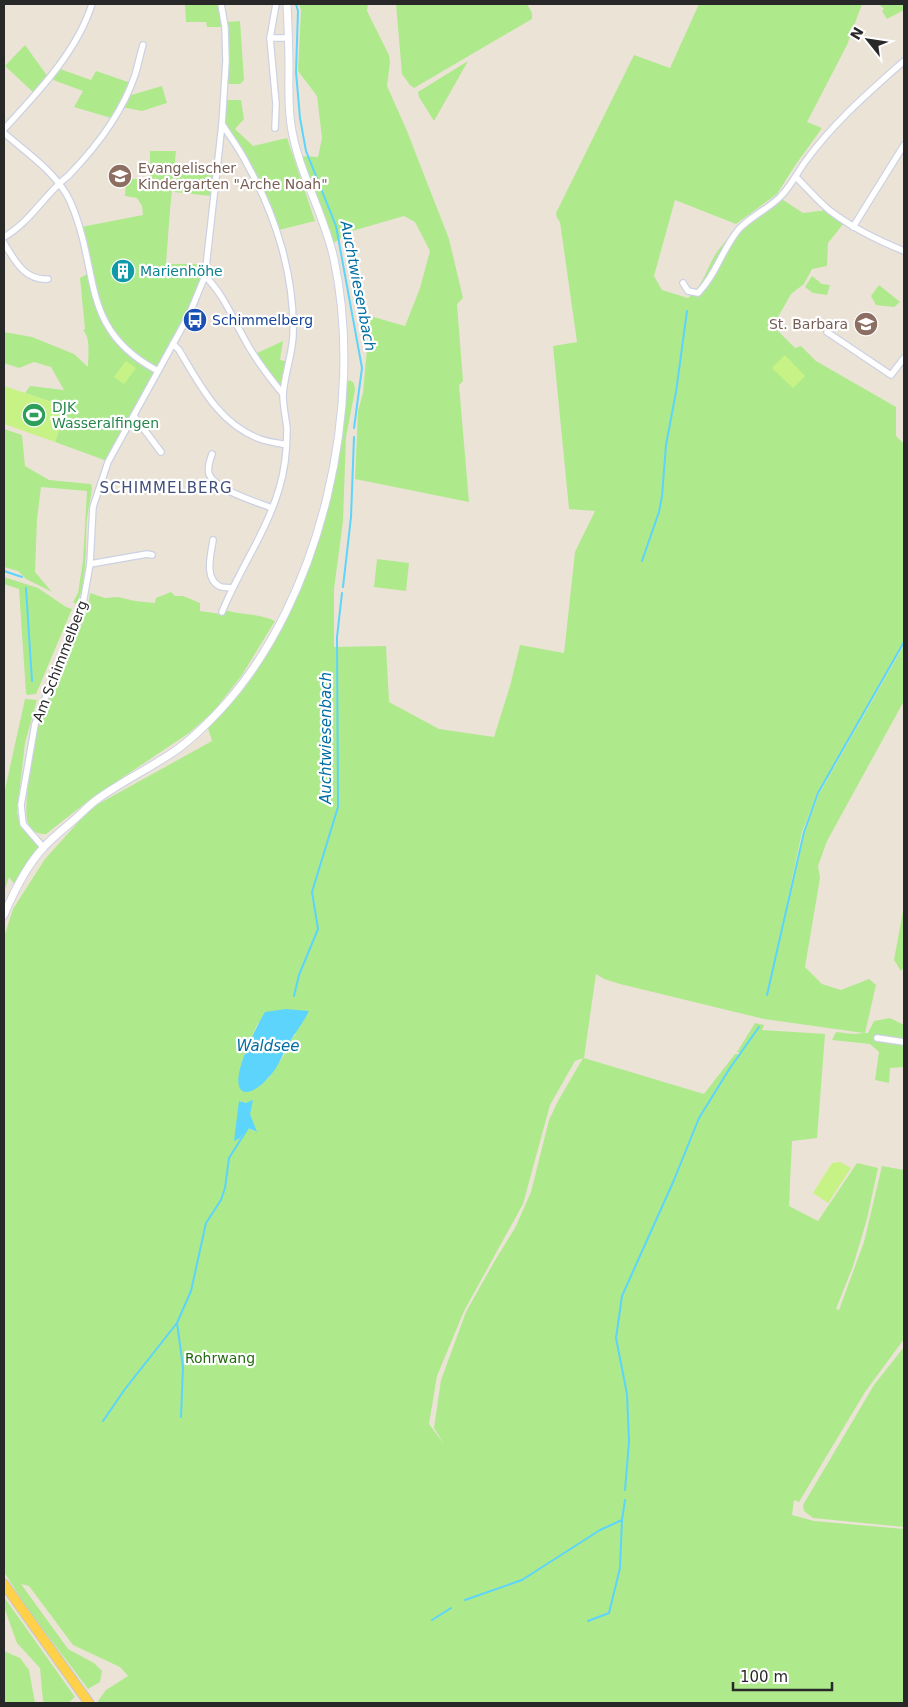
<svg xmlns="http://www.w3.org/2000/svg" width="908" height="1707" font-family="'DejaVu Sans',sans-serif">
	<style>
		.green { fill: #aeea8c; fill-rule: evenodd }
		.pitch { fill: #c7f386 }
		.water { fill: #5cd4fc }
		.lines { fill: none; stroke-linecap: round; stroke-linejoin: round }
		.stream { stroke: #5cd4fc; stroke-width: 2 }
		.minor-casing { stroke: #ccd1e3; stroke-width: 8 }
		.tertiary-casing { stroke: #ccd1e3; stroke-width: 9 }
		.primary-casing { stroke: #c7c7c7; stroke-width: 11 }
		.minor { stroke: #fff; stroke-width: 5.5 }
		.tertiary { stroke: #fff; stroke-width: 7 }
		.primary { stroke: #ffd149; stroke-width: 9 }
		.labels { text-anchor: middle; stroke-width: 4.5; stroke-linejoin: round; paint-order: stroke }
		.education-label { font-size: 14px; fill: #785e54; stroke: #fff; text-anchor: start }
		.culture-label { font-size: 14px; fill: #0d838f; stroke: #fff; text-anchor: start }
		.transit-label { font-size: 14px; fill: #164399; stroke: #fff; text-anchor: start }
		.leisure-label { font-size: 14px; fill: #27864d; stroke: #fff; text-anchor: start }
		.street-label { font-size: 14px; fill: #282828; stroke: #fff }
		.park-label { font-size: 14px; fill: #256b11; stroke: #fff }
		.water-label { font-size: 15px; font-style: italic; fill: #006ea3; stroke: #fff }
		.neighbourhood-label { font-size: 15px; letter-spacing: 1px; fill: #434f7d; stroke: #fff }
	</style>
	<rect width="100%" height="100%" fill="#ece3d7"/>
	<!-- green -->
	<g class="green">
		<path d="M185,4H219L222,27H207L206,22H186Z"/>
		<path d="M299,4H368L367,11L389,55L390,62L387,86L407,131L449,239L463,298L457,304L463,381L459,385L469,502L355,479L358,411L363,393L370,316L405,326L420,288L430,251L415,222L404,216L352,231L330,245L298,156L318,157L322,138L317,96L298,71L301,10Z"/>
		<path d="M396,4H527L532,13V19L414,88L410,85L402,74Z"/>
		<path d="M699,4H862L847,45L807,122L822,128L794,167L777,194L736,224L675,200L654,276L662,290L688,298C704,284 705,272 715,255C731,230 756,215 780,198L803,213L827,210L844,223L828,243L827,266L812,269L804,284L791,294L773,326L795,348L801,346L816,361L896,407V436L904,444V641L817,794L802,832L785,912L804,832L819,794L904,645V701L827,841L818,866L820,878L805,967L822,984L841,990L869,979L876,985L865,1033H868L874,1021L890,1018L904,1025V1067L890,1068L889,1083L875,1080L879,1052L870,1044L832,1040L836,1032L854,1034L864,1033L764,1019L620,984L604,979L596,974L584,1058L704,1094L735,1054H742L737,1052L755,1023L764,1025L762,1030L825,1034L817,1138L792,1141L789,1206L818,1221L857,1163L878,1168L867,1219L853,1266L836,1309L839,1310L864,1242L882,1166L904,1170V1339L865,1392L799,1502L794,1500L792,1515L814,1521L904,1529V1703H100L98,1701L106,1690L128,1676L120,1667L73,1645L29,1586L21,1584L68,1649L94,1663L102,1671L100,1682L88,1689L27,1608L4,1572V937L13,909L45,859L91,808L212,741L208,728C221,714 235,701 246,686C295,619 323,539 339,458C344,434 344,408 346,383L350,380L354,383L355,390L346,437L343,521L334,589V647L386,646L389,702L439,729L494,737L510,686L520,645L564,653L575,552L595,511L569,509L553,346L577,342L560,222L557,218L556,213L634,55L670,68ZM258,1023L296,1034L289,1042L284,1055L268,1079L242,1062L246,1050ZM583,1058L558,1101L549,1120L531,1192L515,1228L494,1262L466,1312L441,1380L434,1428L444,1444L429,1424L437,1376L464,1311L523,1204L550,1105L575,1061ZM239,1101L246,1103L256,1132L248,1128L240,1138Z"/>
		<path d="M879,4H904V10L887,19L882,11L884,9Z"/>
		<path d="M240,21L244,80L240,84H225L226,22Z"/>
		<path d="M25,45L48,77L34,93L5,66Z"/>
		<path d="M468,61L434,121L419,97L418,92Z"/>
		<path d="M60,69L91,80L96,71L131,83L111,118L74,107L83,91L53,80Z"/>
		<path d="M162,86L167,103L142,111L122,107L128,96Z"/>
		<path d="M224,100H241L244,119L235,129L253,146L287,138L315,221L279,230L273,212L250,164L223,123Z"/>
		<path d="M150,151H176L170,210L166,264H205C200,302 176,337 158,369C142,361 121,345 111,330C95,309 87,255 81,227L143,215L142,206L137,198L125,196L126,180L127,179H150Z"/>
		<path d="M177,170L214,172L211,196L174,192Z"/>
		<path d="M89,273C94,302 101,328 125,349C134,358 146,364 157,371L107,461L55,442L67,407L25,393L30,386L64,390L51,367L34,362L19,368L4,363V332L32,337L74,354L88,367C88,356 91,338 83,330L85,329L80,278Z"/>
		<path d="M812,276L822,284L830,285L827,295L813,293L805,287Z"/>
		<path d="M879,285L900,302L894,307L876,305L871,296Z"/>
		<path d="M283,341L280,360L289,362L283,394L253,355Z"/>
		<path d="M4,429L22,435L25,466L49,480L91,484L92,488C91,498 88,509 87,519C85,540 88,588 76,604L73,602L78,593L83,561L87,491L41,487L37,519L35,572L52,592L26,579L18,571L4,567Z"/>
		<path d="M377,559L409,563L406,591L374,587Z"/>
		<path d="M4,577L38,588L66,607L72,609L36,694L27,695L26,693L19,589L4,584Z"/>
		<path d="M171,592L175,596H183L200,603V611L221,614L225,610C241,615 258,613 275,621L242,675L213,712L189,733L92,798L46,834C38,834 32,832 28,823C22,810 34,737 40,721C49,693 63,667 75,640C82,623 88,612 90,593L105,598L118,597L135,601L155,603L156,598Z"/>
		<path d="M25,699L37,700L25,743L17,813L21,825L41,848L15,885L9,877L4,893V794Z"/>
		<path d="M904,906V967L901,971L894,960Z"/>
		<path d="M904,1347V1527L813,1518L804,1511L803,1505L874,1385Z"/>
		<path d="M4,1597L75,1697L68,1703H46L43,1701L40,1668L17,1643L4,1607Z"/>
		<path d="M4,1651L20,1658L29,1670L35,1703H4Z"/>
	</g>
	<!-- pitch -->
	<g class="pitch">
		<path d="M785,355L805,376L793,388L772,368Z"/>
		<path d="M126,361L136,368L124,384L114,377Z"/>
		<path d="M4,386L67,407L55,442L4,424Z"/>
		<path d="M840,1162L851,1168L828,1203L813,1193L832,1163Z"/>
	</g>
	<!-- water -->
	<g class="water">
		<path d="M286,1009L309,1011C303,1023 295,1033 289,1043C282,1055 278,1069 267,1079C263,1084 252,1093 245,1092C224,1087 259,1022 265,1012Z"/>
		<path d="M253,1100L250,1114L257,1132L248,1128L240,1138L234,1141L239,1101L246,1103Z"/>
	</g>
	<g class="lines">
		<!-- stream -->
		<g class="stream">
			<path d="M296,4L298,11L296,72L300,118L306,151L336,226L362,368L354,428"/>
			<path d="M642,561L659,512L662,496L666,445L676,392L687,311"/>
			<path d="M4,571L22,577"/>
			<path d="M343,587L351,517L354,437"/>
			<path d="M26,588L32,681"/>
			<path d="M767,995L804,832L818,793L904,642"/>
			<path d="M294,996L299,975L318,929L312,892L338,807L337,637L342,593"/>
			<path d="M177,1323L183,1367L181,1417"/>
			<path d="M103,1421L125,1389L177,1323L191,1291L206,1223L221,1200L225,1188L229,1158L248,1128"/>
			<path d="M625,1490L629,1442L627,1394L616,1338L622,1296L674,1180L699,1118L730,1068L759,1027"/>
			<path d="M465,1600L522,1580L600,1530L622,1520L625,1500"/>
			<path d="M432,1620L451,1608"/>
			<path d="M588,1621L609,1613L620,1568L622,1520"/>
		</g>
		<!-- minor casing -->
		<g class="minor-casing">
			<g id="minor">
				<path d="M270,38H289"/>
				<path d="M275,128L276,104L270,38L276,4"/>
				<path d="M4,129C37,93 77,52 92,4"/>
				<path d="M4,133C26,152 57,173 70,201C101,271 78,329 158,371"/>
				<path d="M796,177C807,188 817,200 829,210C852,228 877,240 904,251"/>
				<path d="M853,227L904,145"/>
				<path d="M4,237C27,224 40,202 59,184C62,180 67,178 70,174C97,146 123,111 135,75C138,65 140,55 143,45"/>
				<path d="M4,243C15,261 25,281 48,279"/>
				<path d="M205,276C224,295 232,317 245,340C255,359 269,377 283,394"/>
				<path d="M683,283L688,291L698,293C716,275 722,249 739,229C751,216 770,208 781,196C791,186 797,173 805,162C833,123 869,92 904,61"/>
				<path d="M827,332L891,375L904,358"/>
				<path d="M173,344L179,350C200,385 219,424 260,439C268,442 278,443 286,445"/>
				<path d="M134,416L161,452"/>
				<path d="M212,454C210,460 207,467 209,474C215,490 257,502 272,508"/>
				<path d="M213,540C211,554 204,578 219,586C222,588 228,587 231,588"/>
				<path d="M90,564L147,554L152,555"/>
				<path d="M222,612C239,570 266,533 279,489C285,470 287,449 287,429C286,418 283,406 283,395C284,377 292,355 293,336C295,277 276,216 248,166C241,151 231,138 222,124"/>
				<path d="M43,847L23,824L21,805L35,724L55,673L70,642L82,609L90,564L93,507L108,462L189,315L205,276L222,124L226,61L225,27L221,4"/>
				<path d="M877,1038L904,1042"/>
			</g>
		</g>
		<!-- tertiary casing -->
		<g class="tertiary-casing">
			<path id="tertiary" d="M4,915C14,891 26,866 44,847C53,837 65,828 75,819C83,812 90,804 99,798C123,781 150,768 175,751C192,739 207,724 221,709C322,599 365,404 334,259C324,213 298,172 291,125C288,106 289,86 289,67C289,46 288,25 287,4"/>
		</g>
		<!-- primary casing -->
		<g class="primary-casing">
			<path id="primary" d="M4,1584L89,1703"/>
		</g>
		<!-- minor -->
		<use href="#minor" class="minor"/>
		<!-- tertiary -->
		<use href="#tertiary" class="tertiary"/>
		<!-- primary -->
		<use href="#primary" class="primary"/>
	</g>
	<!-- icons -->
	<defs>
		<g id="school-disc" transform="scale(1.25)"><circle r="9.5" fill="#8d6e63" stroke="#fff"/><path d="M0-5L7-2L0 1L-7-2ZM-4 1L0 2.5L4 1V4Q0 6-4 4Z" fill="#fff"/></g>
		<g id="building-disc" transform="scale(1.25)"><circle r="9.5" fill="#0f9aa8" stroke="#fff"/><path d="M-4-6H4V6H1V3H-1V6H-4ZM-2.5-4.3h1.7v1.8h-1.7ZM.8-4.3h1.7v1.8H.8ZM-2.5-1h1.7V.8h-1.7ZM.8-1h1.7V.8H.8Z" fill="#fff"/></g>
		<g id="bus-disc" transform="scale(1.25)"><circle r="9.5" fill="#1a4fb4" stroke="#fff"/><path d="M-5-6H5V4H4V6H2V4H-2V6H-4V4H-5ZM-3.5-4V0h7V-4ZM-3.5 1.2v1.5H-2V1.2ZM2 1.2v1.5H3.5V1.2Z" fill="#fff"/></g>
		<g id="stadium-disc" transform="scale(1.25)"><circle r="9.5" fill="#2e9e5b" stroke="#fff"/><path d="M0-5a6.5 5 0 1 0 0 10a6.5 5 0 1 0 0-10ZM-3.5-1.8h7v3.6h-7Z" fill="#fff"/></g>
	</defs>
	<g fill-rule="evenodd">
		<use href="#school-disc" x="120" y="176"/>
		<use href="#building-disc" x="123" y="271"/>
		<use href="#bus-disc" x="195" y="320"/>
		<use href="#school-disc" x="866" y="324"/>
		<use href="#stadium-disc" x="34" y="415"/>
	</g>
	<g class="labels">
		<!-- education labels -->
		<g class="education-label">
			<text x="138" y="173">Evangelischer<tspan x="138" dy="16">Kindergarten "Arche Noah"</tspan></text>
			<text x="848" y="329" text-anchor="end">St. Barbara</text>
		</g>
		<!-- culture labels -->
		<g class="culture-label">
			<text x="140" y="276">Marienhöhe</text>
		</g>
		<!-- transit labels -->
		<g class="transit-label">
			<text x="212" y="325">Schimmelberg</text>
		</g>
		<!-- leisure labels -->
		<g class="leisure-label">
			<text x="52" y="412">DJK<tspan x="52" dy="16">Wasseralfingen</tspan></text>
		</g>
		<!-- street labels -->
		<g class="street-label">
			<text transform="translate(60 661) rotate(-69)" y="5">Am Schimmelberg</text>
		</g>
		<!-- park labels -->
		<g class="park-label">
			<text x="220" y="1363">Rohrwang</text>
		</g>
		<!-- water labels -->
		<g class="water-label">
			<text transform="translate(358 286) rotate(79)" y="5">Auchtwiesenbach</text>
			<text transform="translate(326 738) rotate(-90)" y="5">Auchtwiesenbach</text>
			<text x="268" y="1051">Waldsee</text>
		</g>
		<!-- neighbourhood labels -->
		<g class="neighbourhood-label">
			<text x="166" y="493">SCHIMMELBERG</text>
		</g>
	</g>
	<!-- border -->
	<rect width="908" height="1707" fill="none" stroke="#282828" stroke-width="10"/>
	<!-- north arrow -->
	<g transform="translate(868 40) rotate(300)" stroke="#ffffff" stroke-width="4" paint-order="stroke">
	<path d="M0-4L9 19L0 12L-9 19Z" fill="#282828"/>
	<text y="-8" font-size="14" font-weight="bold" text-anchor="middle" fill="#282828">N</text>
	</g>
	<!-- scale -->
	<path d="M733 1682v8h99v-8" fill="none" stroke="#282828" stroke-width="2.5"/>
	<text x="740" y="1682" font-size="15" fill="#282828" stroke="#ffffff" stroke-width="4" paint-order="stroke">100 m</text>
</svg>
